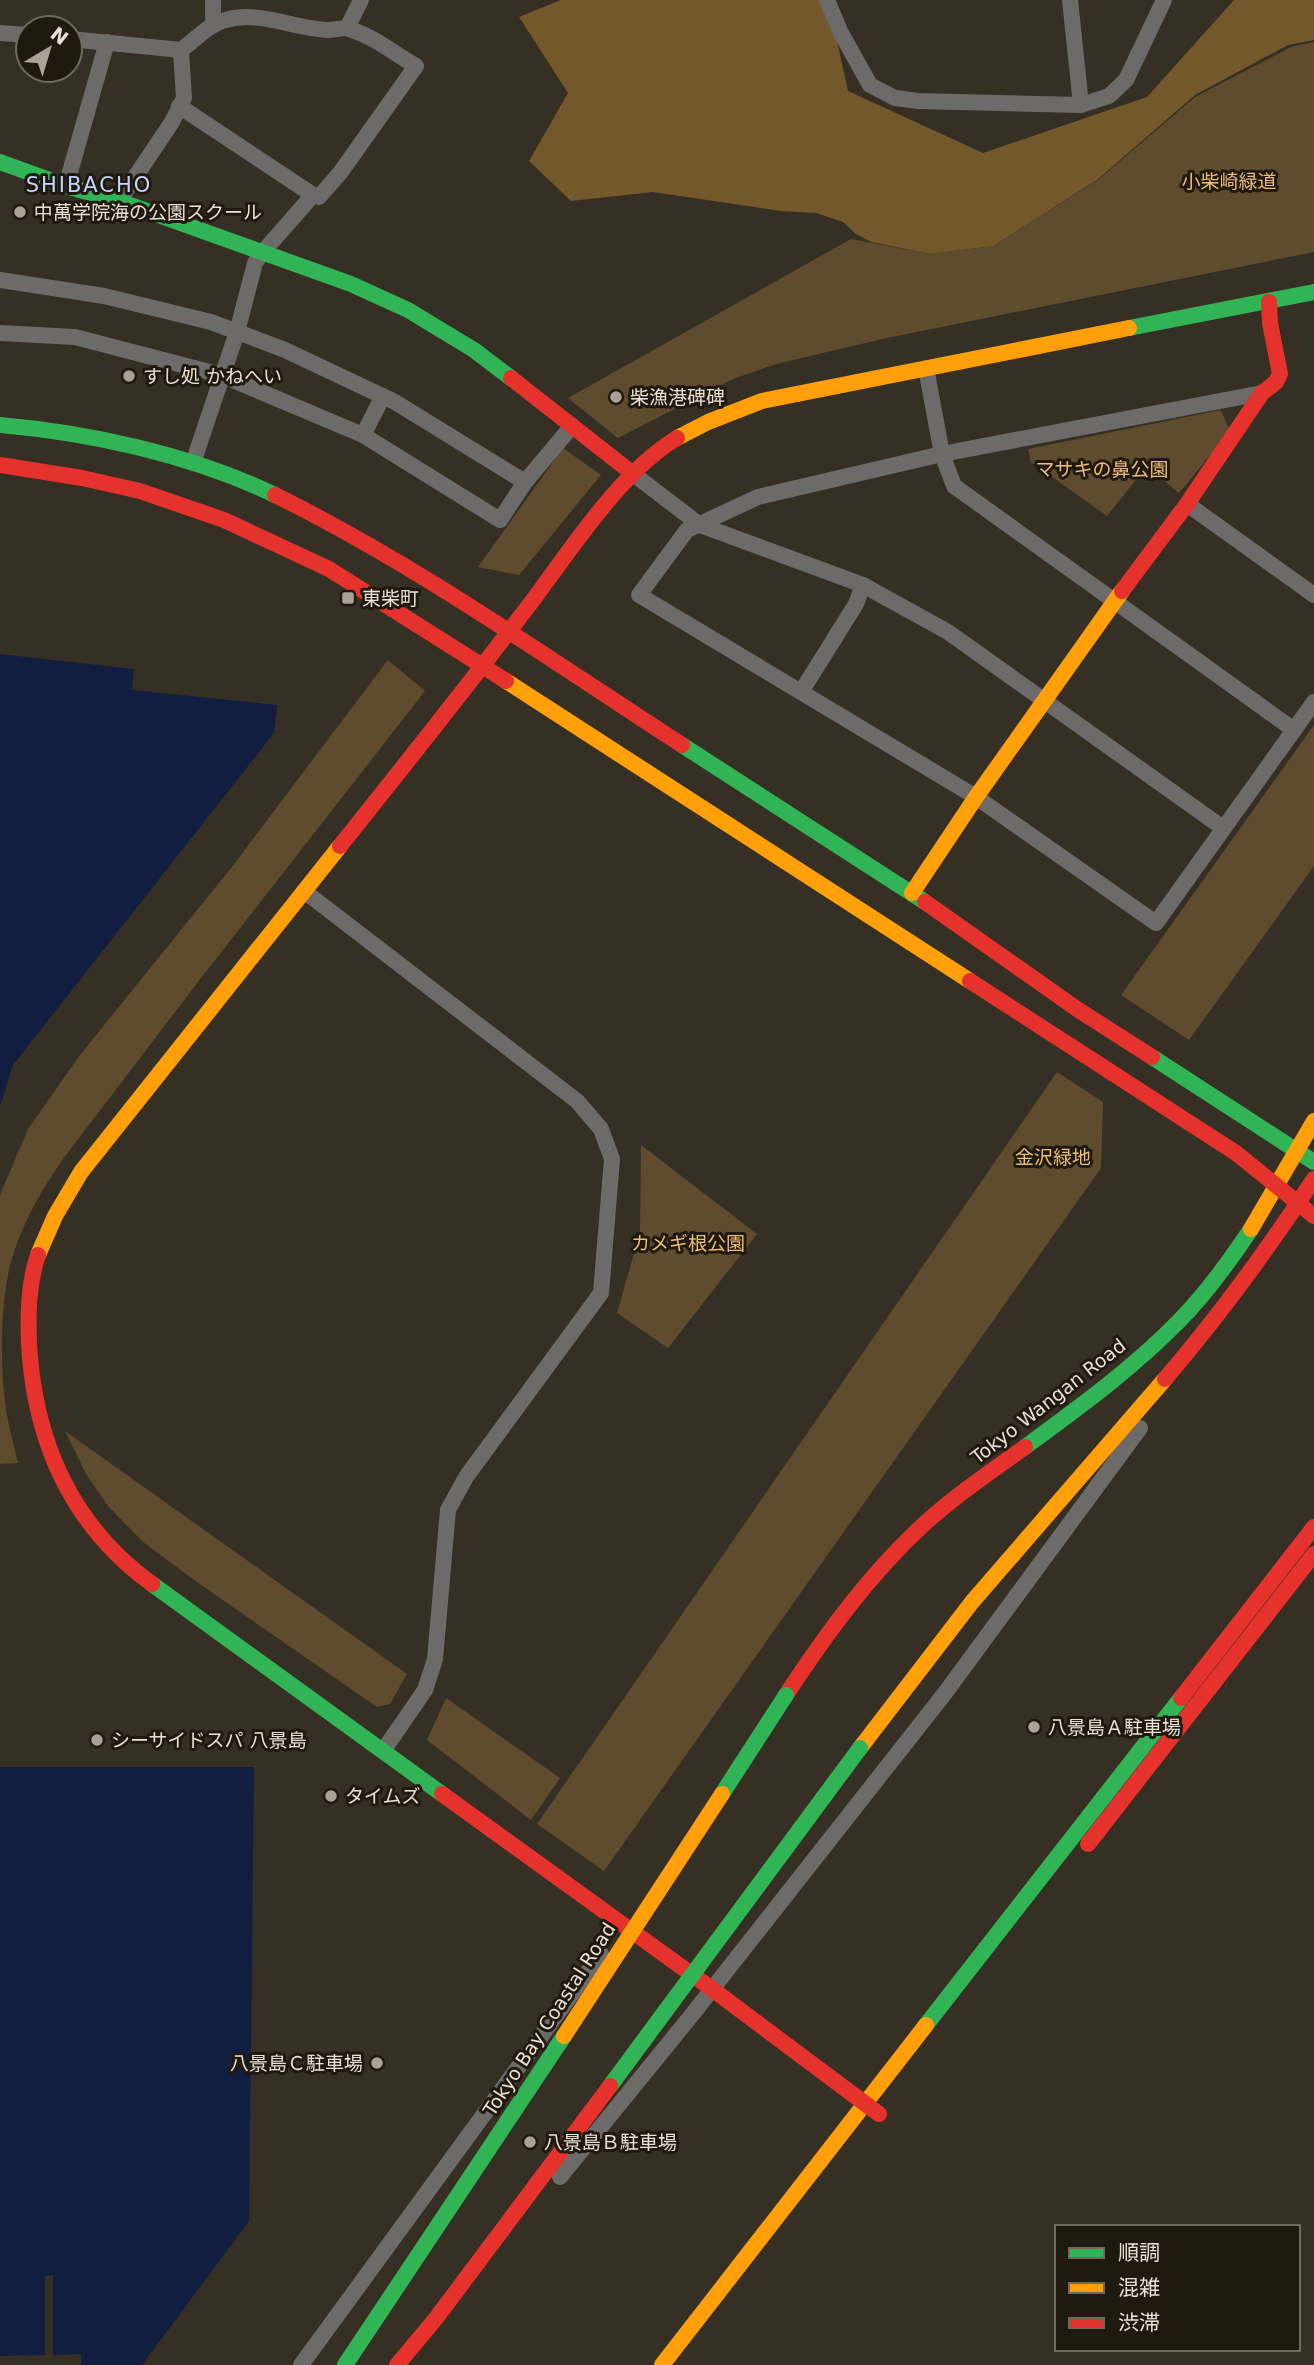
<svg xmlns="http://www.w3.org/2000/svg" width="1314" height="2365" font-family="'DejaVu Sans','Noto Sans JP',sans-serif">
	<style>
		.green { fill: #5f4c2e }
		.forest { fill: #73582c }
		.water { fill: #121e40 }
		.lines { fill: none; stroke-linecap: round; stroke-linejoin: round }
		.street { stroke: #6c6b6a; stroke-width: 16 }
		.fast { stroke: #30b455; stroke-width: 16 }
		.slow { stroke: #ff9f0a; stroke-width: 16 }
		.jam { stroke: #e5322d; stroke-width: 16 }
		.fast-bridge { stroke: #30b455; stroke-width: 16 }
		.slow-bridge { stroke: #ff9f0a; stroke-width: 16 }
		.jam-bridge { stroke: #e5322d; stroke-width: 16 }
		.poi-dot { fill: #aaa295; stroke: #201910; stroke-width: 2.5 }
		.labels { text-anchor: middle; stroke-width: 6; stroke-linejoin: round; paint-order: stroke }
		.park-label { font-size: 19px; fill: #edbd73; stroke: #201910 }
		.poi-label { font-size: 19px; fill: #e9e0d3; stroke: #201910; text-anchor: start }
		.street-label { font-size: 19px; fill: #e9e0d3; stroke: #201910 }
		.neighbourhood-label { font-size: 21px; letter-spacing: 2px; fill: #c3d5fe; stroke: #201910 }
	</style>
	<rect width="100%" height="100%" fill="#362f23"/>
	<!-- green -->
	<g class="green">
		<path d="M1314,42V252L887,338L776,364L733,379L618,438L568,398L851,239L930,254L993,246L1098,180L1195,97L1291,47Z"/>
		<path d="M1221,410L1230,431L1179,493L1146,467L1107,516L1031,462L1028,449Z"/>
		<path d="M563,448L601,475L519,575L478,567Z"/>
		<path d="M388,660L425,691L198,982L66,1155C42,1188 21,1225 10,1265C0,1310 0,1365 6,1410C9,1428 14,1445 18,1463L0,1464V1195L28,1129L80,1055L231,868Z"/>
		<path d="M1314,725V866L1189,1040L1121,995Z"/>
		<path d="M1057,1072L1103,1102L1101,1168L604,1871L537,1824Z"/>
		<path d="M641,1145L757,1234L668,1348L617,1313L640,1232Z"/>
		<path d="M65,1431L407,1674L390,1704L377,1707L194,1580L143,1542L108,1506L86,1474Z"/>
		<path d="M446,1698L560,1778L531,1820L427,1740Z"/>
	</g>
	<!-- forest -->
	<path class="forest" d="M561,0H828L848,91L983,153L1147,97L1234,0H1314V40L1288,45L1195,95L1097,180L993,246L930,254L871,242L856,234L843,222L816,213L780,211L653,192L571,201L529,161L568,93L519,17Z"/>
	<!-- water -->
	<g class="water">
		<path d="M0,654L134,669L132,690L277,705L274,733L13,1065L0,1106Z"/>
		<path d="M0,1767H254L249,2221L142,2365H81V2354L53,2355V2275L45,2276V2355L0,2356Z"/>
	</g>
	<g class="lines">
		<!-- street -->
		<g class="street">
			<path d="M827,0L841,33L870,85L895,98L918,101L1081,105L1109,96L1126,80L1164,0"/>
			<path d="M1070,0L1081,105"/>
			<path d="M213,25V0"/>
			<path d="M347,28L361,0"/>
			<path d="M0,33L28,35"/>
			<path d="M70,39L181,50C195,40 209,24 226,20C259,10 294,29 328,30C335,30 343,27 349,29C373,36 395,54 416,66L340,173L319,197L313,195L262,253L255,263L237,332L193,463"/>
			<path d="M179,106L313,195"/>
			<path d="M66,186L107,42"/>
			<path d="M119,201L172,122L184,98L181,50"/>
			<path d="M0,280L104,296L211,322L285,350L395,402L525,482"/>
			<path d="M0,333L75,337L221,375L363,435L500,520L525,482L572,426"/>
			<path d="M926,368L942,454L954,486L1294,730"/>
			<path d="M1262,393L942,454L758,497L687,530L639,595L976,797L1156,923L1314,702"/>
			<path d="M363,435L383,396"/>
			<path d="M632,473L700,525L863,585L948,632L1223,828"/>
			<path d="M1187,504L1314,595"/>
			<path d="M801,692L856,604L863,585"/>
			<path d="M304,891L577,1101L601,1129L612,1159L601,1293L466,1477L448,1510L435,1659L425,1690L383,1751"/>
			<path d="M560,2177L691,2016L945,1693L1140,1428"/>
			<path d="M301,2365L601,1954"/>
		</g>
		<!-- fast -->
		<g class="fast">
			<path d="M0,162L66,186L119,201L351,284L408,310L474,350L511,378"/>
			<path d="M1129,328L1314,292"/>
			<path d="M0,425C91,433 192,455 275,495"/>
			<path d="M682,745L925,902"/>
			<path d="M1152,1057L1314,1162"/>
			<path d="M1025,1447C1078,1408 1132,1369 1178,1322C1206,1294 1229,1262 1251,1229"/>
			<path d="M152,1584L442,1794"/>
			<path d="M926,2025L1181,1698"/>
		</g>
		<!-- slow -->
		<g class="slow">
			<path d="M677,438L708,422L762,401L1129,328"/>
			<path d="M506,681L970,981"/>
			<path d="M912,893L976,797L1122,591"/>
			<path d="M1251,1229L1314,1121"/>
			<path d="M38,1255L55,1216L81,1172L340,846"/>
			<path d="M860,1748L972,1602L1165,1379"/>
			<path d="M662,2365L926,2025"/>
		</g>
		<!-- jam -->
		<g class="jam">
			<path d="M511,378L632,473"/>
			<path d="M0,465L82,478L140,491L224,520L329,569L506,681"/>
			<path d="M275,495C417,565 549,659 682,745"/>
			<path d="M1122,591L1187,504L1262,393L1276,382L1280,374L1270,323L1269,302"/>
			<path d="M340,846C404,766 468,685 530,604C570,551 620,472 677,438"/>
			<path d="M925,902L1077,1009L1152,1057"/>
			<path d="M970,981L1236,1153L1314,1216"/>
			<path d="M38,1255C28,1284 28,1315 29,1345C35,1442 72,1526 152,1584"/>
			<path d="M1165,1379C1219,1316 1268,1249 1314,1179"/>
			<path d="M786,1695C826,1634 869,1575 923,1525C955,1496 990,1472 1025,1447"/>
			<path d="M1181,1698L1314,1527"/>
			<path d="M442,1794L712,1989L879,2114"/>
			<path d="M1088,1844L1314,1554"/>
		</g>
		<!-- fast-bridge -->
		<g class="fast-bridge">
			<path d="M722,1794L786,1695"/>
			<path d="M610,2086L860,1748"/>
			<path d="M345,2365L564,2036"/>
		</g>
		<!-- slow-bridge -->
		<path class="slow-bridge" d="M564,2036L722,1794"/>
		<!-- jam-bridge -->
		<path class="jam-bridge" d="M397,2365L437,2317L610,2086"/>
	</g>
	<!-- markers -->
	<g class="poi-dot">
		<circle cx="20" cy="212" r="7"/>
		<circle cx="129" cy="376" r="7"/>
		<circle cx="616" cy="397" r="7"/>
		<rect x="341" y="591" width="14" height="14" rx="3.5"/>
		<circle cx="1034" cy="1727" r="7"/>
		<circle cx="97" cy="1740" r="7"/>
		<circle cx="331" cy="1796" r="7"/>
		<circle cx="377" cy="2063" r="7"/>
		<circle cx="530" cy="2142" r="7"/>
	</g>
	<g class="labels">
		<!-- park labels -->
		<g class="park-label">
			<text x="1229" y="188">小柴崎緑道</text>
			<text x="1102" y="476">マサキの鼻公園</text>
			<text x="1053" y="1164">金沢緑地</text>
			<text x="688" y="1250">カメギ根公園</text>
		</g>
		<!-- poi labels -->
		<g class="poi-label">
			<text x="34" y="219">中萬学院海の公園スクール</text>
			<text x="143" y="383">すし処 かねへい</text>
			<text x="630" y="404">柴漁港碑碑</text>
			<text x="362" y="605">東柴町</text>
			<text x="1048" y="1734">八景島Ａ駐車場</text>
			<text x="111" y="1747">シーサイドスパ 八景島</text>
			<text x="345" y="1803">タイムズ</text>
			<text x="363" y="2070" text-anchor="end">八景島Ｃ駐車場</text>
			<text x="544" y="2149">八景島Ｂ駐車場</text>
		</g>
		<!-- street labels -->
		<g class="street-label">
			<text transform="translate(1048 1401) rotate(-38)" y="7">Tokyo Wangan Road</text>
			<text transform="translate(549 2019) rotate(-57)" y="7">Tokyo Bay Coastal Road</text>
		</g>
		<!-- neighbourhood labels -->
		<g class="neighbourhood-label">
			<text x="89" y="192">SHIBACHO</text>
		</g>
	</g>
	<!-- legend -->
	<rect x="1055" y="2225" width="245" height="126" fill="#201910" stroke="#70695e" stroke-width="2"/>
	<rect x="1069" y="2248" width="35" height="10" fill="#30b455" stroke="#70695e" stroke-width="2"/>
	<text x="1118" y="2260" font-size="21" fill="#e9e0d3">順調</text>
	<rect x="1069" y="2283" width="35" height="10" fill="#ff9f0a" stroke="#70695e" stroke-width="2"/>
	<text x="1118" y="2295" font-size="21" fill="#e9e0d3">混雑</text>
	<rect x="1069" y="2318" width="35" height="10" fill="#e5322d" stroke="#70695e" stroke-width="2"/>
	<text x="1118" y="2330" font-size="21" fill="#e9e0d3">渋滞</text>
	<!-- north arrow -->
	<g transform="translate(49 49) rotate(38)"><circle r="33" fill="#201910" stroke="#70695e" stroke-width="2"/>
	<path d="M0-5L12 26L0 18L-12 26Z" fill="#aaa295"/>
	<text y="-10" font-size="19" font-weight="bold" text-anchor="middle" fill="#e9e0d3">N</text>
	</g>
</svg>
